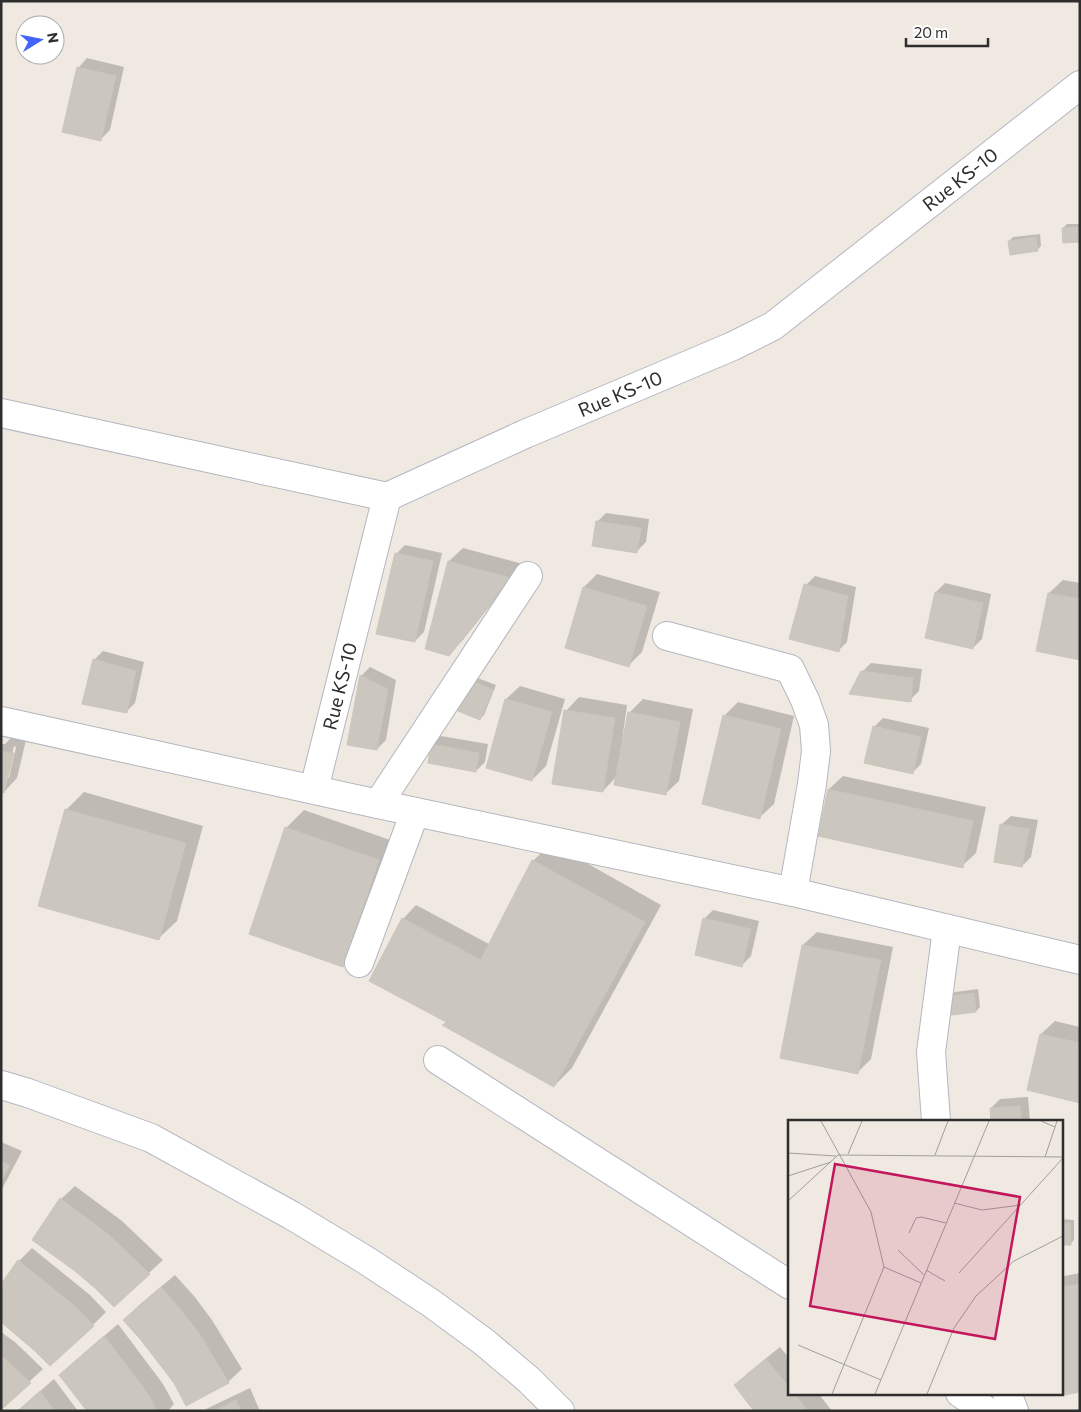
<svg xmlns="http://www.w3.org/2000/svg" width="1081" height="1412" font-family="Commissioner,sans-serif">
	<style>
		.shadow { fill: #0003; fill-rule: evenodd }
		.building { fill: #cbc7bf; stroke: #cbc5ba }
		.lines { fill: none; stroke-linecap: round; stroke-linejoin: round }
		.minor-casing { stroke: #b4b7c1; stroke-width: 30 }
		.minor { stroke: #fff; stroke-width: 28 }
		.labels { text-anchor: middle; stroke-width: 5; stroke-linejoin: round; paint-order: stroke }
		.street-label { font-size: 19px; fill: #2e2e2e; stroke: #fff }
		.inset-road { fill: none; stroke: #a29e99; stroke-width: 1 }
		.view { fill: #c2185b; fill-opacity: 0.15; stroke: #c2185b; stroke-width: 2.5 }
		.inset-edge { fill: none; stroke: #2e2e2e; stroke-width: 2.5 }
	</style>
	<rect width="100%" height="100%" fill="#efe9e1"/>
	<!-- shadow -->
	<g class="shadow">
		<path d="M87,58L124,67L110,130L101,139L64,131L79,67Z"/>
		<path d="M1067,224H1080V241L1063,228Z"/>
		<path d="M1040,234L1041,246L1037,250L1009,241L1013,237Z"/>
		<path d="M606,513L649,519L646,542L637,551L597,522Z"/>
		<path d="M405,545L442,553L424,632L415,641L396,554Z"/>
		<path d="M463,548L523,564L462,641L449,654V561Z"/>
		<path d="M597,574L660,592L642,652L629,665L584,587Z"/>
		<path d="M815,576L856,587L847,642L838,651L806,585Z"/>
		<path d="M1063,580L1080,583V659L1049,593Z"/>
		<path d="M945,583L991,594L982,639L973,648L936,592Z"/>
		<path d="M103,651L144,662L135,703L126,712L94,660Z"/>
		<path d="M871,663L922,669L919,691L910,700L862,672Z"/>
		<path d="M370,667L396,680L386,740L377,749L361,676Z"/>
		<path d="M475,677L496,685L484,715L480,719L459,710Z"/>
		<path d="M520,686L565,699L546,766L532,780L506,699Z"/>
		<path d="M579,697L627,705L622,741H624L630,712L643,699L693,709L679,781L665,794L617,776L603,791L566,711Z"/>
		<path d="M738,702L794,716L774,804L760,817L724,716Z"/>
		<path d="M883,718L929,728L921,764L912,773L874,727Z"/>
		<path d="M441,736L488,744L485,762L476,771L432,745Z"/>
		<path d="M12,737L26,740L17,778L4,792L1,791V744H5ZM14,746L16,747L9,778H6Z"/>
		<path d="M843,776L986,807L976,853L962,866L819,835L829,789Z"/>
		<path d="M84,792L203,826L177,921L159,938L66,810Z"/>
		<path d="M304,810L396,842L360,948L343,966L286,828Z"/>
		<path d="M1011,816L1038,820L1031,857L1022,866L1002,824Z"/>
		<path d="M551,843L661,905L572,1068L554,1086L444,1024L447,1021L403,919L416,905L489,944L533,861Z"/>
		<path d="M713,910L759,921L751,956L742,965L704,919Z"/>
		<path d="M817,932L893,947L871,1059L858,1072L803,945Z"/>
		<path d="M978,989L980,1007L976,1011L950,996L955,992Z"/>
		<path d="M1055,1021L1080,1027V1101L1041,1034Z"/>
		<path d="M1028,1097L1030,1121H992L991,1108L1000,1099Z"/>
		<path d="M1,1142L22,1151L1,1191Z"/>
		<path d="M75,1186L122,1221L163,1260L114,1305L61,1199Z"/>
		<path d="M1062,1219L1074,1220V1240L1070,1244H1062Z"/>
		<path d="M32,1248L90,1295L106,1312L93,1325L19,1261Z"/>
		<path d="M1080,1273V1391L1062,1374V1277L1064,1276Z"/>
		<path d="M175,1275L194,1296L212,1320L242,1369L228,1382L187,1404L175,1383L125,1320L138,1306Z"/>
		<path d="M118,1324L163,1384L174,1404L168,1411H89L61,1375L74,1362Z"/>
		<path d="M1,1332L15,1342L43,1369L1,1408Z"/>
		<path d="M780,1347L790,1359V1393H818L832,1411H756L735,1386L749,1372Z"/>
		<path d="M54,1379L78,1411H17Z"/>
		<path d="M250,1388L260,1411H204L206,1409Z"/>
	</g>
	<!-- building -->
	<g class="building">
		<path d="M77,67L116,76L101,141L62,132Z"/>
		<path d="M1080,227V242L1063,243L1062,228Z"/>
		<path d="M1036,237L1038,251L1010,255L1008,241Z"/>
		<path d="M596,521L641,528L637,553L592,546Z"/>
		<path d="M395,553L433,561L415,642L376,634Z"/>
		<path d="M448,561L511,578L449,656L425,649Z"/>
		<path d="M804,584L848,596L839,652L789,639Z"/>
		<path d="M583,587L647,606L629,667L565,648Z"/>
		<path d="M935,592L983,603L973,649L925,638Z"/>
		<path d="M1048,593L1080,599V660L1036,651Z"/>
		<path d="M93,659L136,671L127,713L82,704Z"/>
		<path d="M861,671L913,678L911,702L849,694Z"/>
		<path d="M360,675L388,689L377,750L347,745Z"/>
		<path d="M470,680L493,690L480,720L458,711Z"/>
		<path d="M505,699L552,712L532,781L486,768Z"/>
		<path d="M564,710L615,718L603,792L552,784Z"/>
		<path d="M628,712L680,722L666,795L614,785Z"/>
		<path d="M723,715L781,729L760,819L702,804Z"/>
		<path d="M873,726L921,737L913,774L864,763Z"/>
		<path d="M431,744L479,753L476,772L428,763Z"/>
		<path d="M1,751L14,753L4,793L1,792Z"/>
		<path d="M828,789L973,821L963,868L818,836Z"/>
		<path d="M65,809L186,843L159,940L38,906Z"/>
		<path d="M1000,824L1029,829L1022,867L994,862Z"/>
		<path d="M285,827L379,860L343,967L249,934Z"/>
		<path d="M532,860L645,922L554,1087L442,1025L448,1023Z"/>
		<path d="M402,918L481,960L448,1023L369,981Z"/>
		<path d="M703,918L751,929L742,967L695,955Z"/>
		<path d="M802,945L881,960L858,1074L780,1058Z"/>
		<path d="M974,993L976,1012L951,1015L949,996Z"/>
		<path d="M1040,1034L1080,1043V1103L1027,1090Z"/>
		<path d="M1020,1106L1021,1121H991L990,1108Z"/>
		<path d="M1,1161L10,1165L1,1181Z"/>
		<path d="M60,1198L108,1234L150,1274L114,1307L96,1289L75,1271L32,1240Z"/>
		<path d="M1062,1223H1070L1071,1245H1062Z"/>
		<path d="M18,1260L77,1308L94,1326L50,1366L35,1351L1,1322V1284Z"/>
		<path d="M1080,1284V1392L1064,1395L1062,1383V1287Z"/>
		<path d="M161,1287L181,1310L199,1333L229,1383L186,1406L174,1383L141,1340L123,1320Z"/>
		<path d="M104,1336L135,1376L150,1397L157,1411H87L59,1375Z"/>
		<path d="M1,1355L31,1383L1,1410Z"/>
		<path d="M766,1359L790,1388V1393H794L808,1411H754L734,1385Z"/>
		<path d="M40,1391L55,1411H18Z"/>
		<path d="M236,1400L241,1411H214Z"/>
	</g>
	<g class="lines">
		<!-- minor casing -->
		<g class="minor-casing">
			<g id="minor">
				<path d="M1,413L387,497"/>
				<path d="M667,636L790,669L805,700L814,725L816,751L812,784L793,892"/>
				<path d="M1,721L378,804L793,892L1080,960"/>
				<path id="s1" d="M314,789L387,497L525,434L733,346L773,326L1080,85"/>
				<path d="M378,804L528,576"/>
				<path d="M359,963L415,812"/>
				<path d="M438,1060L790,1285"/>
				<path d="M1,1085L28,1093L151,1138L291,1215L364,1259L431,1303L484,1342L529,1380L560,1411"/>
				<path d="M936,1121L931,1052L947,929"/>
				<path d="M960,1393L987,1411"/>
				<path d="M1007,1393L1014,1411"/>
			</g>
		</g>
		<!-- minor -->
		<use href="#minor" class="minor"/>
	</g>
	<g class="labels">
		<!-- street labels -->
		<g class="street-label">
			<text dy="7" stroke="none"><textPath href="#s1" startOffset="961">Rue KS-10</textPath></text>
			<text dy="7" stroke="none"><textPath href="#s1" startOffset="556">Rue KS-10</textPath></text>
			<text dy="7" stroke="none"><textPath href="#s1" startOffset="106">Rue KS-10</textPath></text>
		</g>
	</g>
	<!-- overview -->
	<g transform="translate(788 1120)">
		<rect width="275" height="275" fill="#efe9e1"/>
		<path class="inset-road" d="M33,1L83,92L96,147L133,163M253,1L267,7M0,33L48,36M60,34L74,1M147,35L160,1M257,37L269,1M0,56L43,42M0,81L50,35L275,37M166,83L194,90L233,85M121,113L128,98L133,97L158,103M110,130L136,155M138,150L157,161M171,153L275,38M10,225L93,260M44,274L96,147M87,274L201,1M139,274L166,208L188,176L226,141L275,116"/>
		<path class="view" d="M47,44L232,77L207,219L22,186Z"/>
		<rect width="275" height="275" class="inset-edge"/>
	</g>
	<!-- border -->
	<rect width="1081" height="1412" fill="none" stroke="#2e2e2e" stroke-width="5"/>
	<!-- north arrow -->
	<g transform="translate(40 40) rotate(80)"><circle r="24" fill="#ffffff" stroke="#ababab"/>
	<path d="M0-4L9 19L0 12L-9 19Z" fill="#4264fb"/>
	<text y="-8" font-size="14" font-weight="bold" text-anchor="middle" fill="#2e2e2e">N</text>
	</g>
	<!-- scale -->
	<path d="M906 38v8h82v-8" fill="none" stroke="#2e2e2e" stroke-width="2.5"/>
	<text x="914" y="38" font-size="15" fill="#2e2e2e" stroke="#ffffff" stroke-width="4" paint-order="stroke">20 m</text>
</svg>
